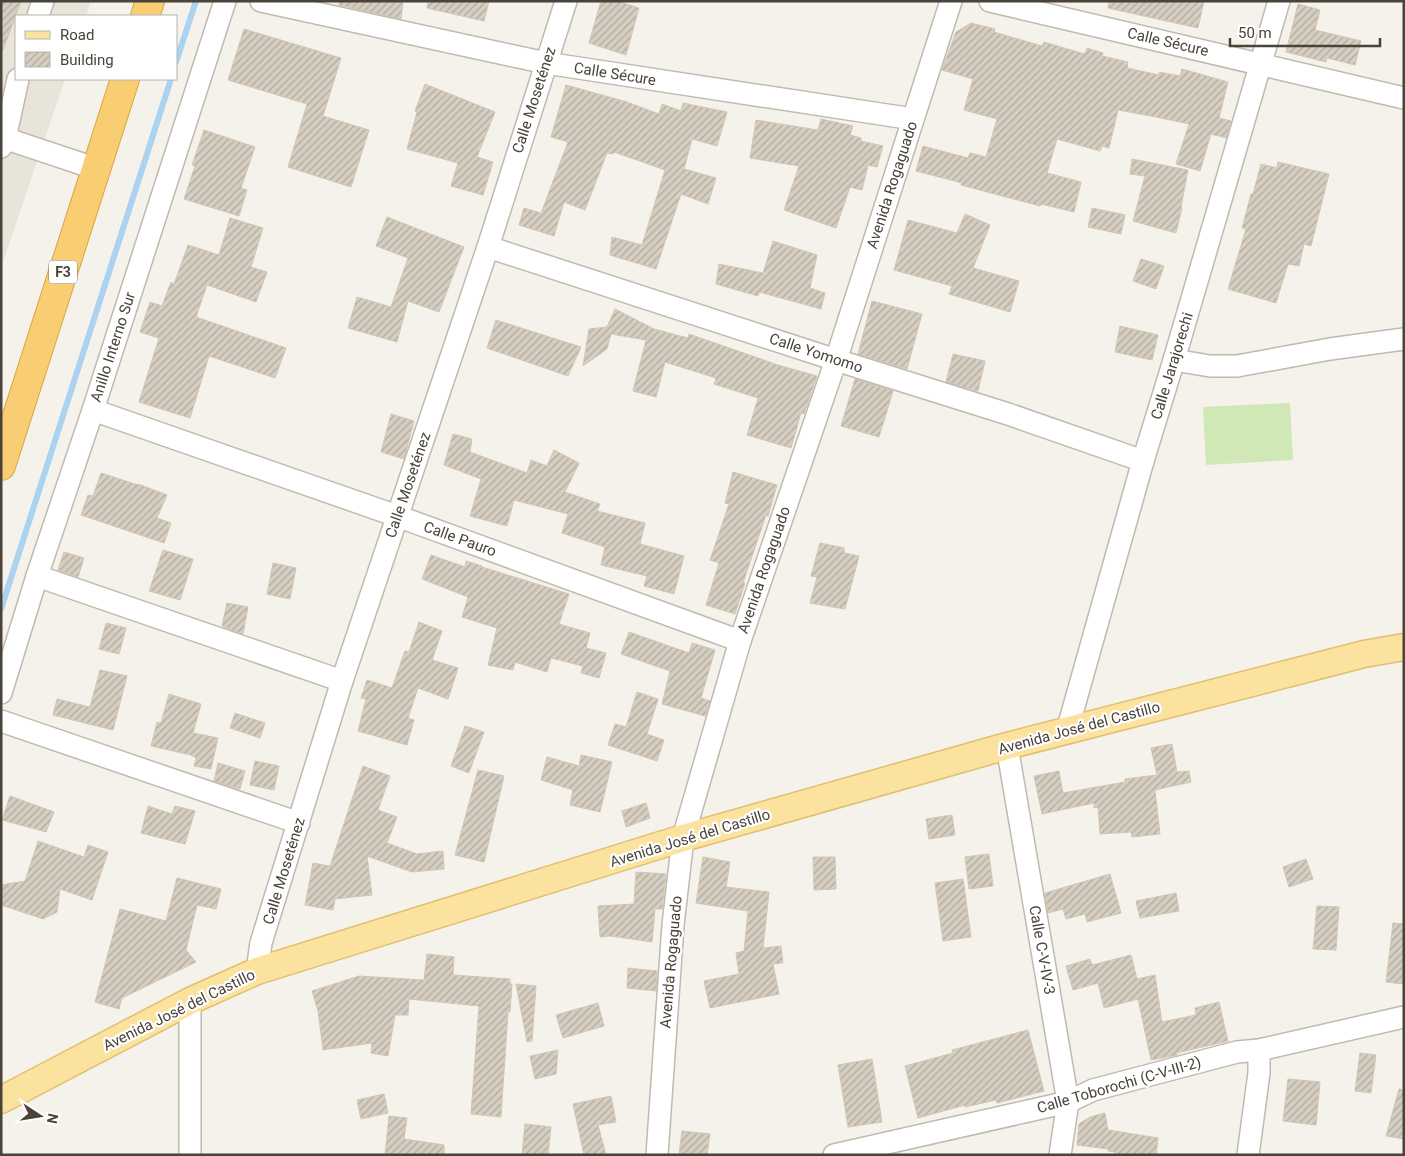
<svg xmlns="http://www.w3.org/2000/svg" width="1405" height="1156" font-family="Roboto,sans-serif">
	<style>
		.residential { fill: #e9e4d9 }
		.pitch { fill: #d0e7b6 }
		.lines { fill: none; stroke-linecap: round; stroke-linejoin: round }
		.stream { stroke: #abd2ef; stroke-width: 6 }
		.building { fill: url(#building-hatch); stroke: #d1c6b4 }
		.minor-casing { stroke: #c0baae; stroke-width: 24 }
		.major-casing { stroke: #e0c06e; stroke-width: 29 }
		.highway-casing { stroke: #d9a442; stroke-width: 30 }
		.minor { stroke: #fff; stroke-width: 21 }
		.major { stroke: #fbe29f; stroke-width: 26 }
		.highway { stroke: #f9ce73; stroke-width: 28 }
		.labels { text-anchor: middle; stroke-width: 4.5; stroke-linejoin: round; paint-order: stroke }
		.shield { fill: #fff; stroke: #807b74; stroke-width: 1 }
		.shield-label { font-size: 14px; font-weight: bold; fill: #494339 }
		.street-label { font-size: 15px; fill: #494339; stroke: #fff }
	</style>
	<defs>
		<pattern id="building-hatch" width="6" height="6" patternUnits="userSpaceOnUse" patternTransform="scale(1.25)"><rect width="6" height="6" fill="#d6cec1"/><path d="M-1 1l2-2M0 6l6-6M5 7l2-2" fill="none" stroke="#b0a99e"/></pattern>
	</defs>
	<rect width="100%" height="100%" fill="#f5f2eb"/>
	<!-- residential -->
	<path class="residential" d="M1,1H91L86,16H16V79H65L1,268Z"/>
	<!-- pitch -->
	<path class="pitch" d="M1290,403L1293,460L1206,465L1203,407Z"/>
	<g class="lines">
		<!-- stream -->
		<g class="stream">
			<path d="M176,62L196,1"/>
			<path d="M1,609L171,79"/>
		</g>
	</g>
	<!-- building -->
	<g class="building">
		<path d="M1,1H21L3,50L1,49Z"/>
		<path d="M339,1H403L401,19L339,5Z"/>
		<path d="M428,1H489L484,21L427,8Z"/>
		<path d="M601,1H617L639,8L626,55L589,43Z"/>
		<path d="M1109,1H1204L1198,28L1108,8Z"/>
		<path d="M1298,4L1320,10L1315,30L1361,41L1355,65L1327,58L1326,62L1286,52Z"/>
		<path d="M971,23L995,29L994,32L1042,46L1044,42L1085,54L1087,48L1103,53L1102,56L1128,62L1127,68L1159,75V72L1180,76L1182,69L1228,82L1219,118L1231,121L1226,138L1211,134L1200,171L1176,164L1189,124L1156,117L1118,110L1109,148L1102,146L1100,151L1057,139L1047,173L1081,182L1074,212L1041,204L1040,206L961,185L962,183L916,171L923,146L968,158L970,153L986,157L997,119L964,110L973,79L942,70L956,32Z"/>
		<path d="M244,29L341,58L323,116L369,130L351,187L288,167L307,104L228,80Z"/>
		<path d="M425,84L495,112L477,157L493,162L483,195L451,186L458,163L407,149L417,112L415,111Z"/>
		<path d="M566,85L627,102L659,114L662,104L681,111L683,103L727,112L717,146L692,139L684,169L716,178L708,204L681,194L656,269L610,255L612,237L642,245L665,170L614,152L613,154L607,153L585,210L564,202L554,236L519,225L524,208L541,213L568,142L551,137Z"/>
		<path d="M821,119L853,126L850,135L861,138V141L883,146L877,167L868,165L862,190L850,187L836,228L784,210L799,166L750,158L756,120L818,130Z"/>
		<path d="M204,130L255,147L241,188L247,190L239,216L184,199L195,166L192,165Z"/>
		<path d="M1132,159L1188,170L1181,207L1182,208L1176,233L1133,221L1145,176L1130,174Z"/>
		<path d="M1278,162L1329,174L1311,246L1304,244L1299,266L1288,264L1276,303L1228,289L1246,229L1242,228L1251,194H1253L1261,164L1277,168Z"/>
		<path d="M1092,208L1125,215L1121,234L1088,227Z"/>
		<path d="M965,214L990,225L973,268L1019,281L1010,312L949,294L952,286L894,270L908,220L957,233Z"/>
		<path d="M387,217L464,247L439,312L408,301L397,342L348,328L357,297L391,307L408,258L376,246Z"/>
		<path d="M230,218L263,228L251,267L267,272L256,302L207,285L196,317L286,348L275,378L209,356L190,418L139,402L159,338L140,332L150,302L162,306L171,282L174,284L188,245L219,255Z"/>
		<path d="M773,241L817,255L810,288L825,293L821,309L759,292L758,296L716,284L719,264L763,273Z"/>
		<path d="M1141,259L1164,266L1156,289L1133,281Z"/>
		<path d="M872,301L922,314L907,369L858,354Z"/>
		<path d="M615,309L654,329L688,338L689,334L778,365L817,376L804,414L801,413L791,448L747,435L758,398L714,384L716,378L665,362L656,397L633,391L646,340L611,334L607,349L583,366L589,329L607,327Z"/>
		<path d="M496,320L581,347L568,376L487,348Z"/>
		<path d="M1120,326L1158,335L1152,360L1115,352Z"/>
		<path d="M953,354L985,361L978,391L946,382Z"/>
		<path d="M855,379L893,391L879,437L841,426Z"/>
		<path d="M391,414L414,421L404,459L381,452Z"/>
		<path d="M453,434L472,439L470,452L527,473L531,460L547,466L554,450L579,463L565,492L600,504L597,511L645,523L640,544L684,556L674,594L644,586L647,576L601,565L605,547L562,533L568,514L514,500L507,526L470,516L481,479L444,465Z"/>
		<path d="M733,472L777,485L768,516L766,515L743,583H745L735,614L706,605L719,563L710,560L729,504L725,503Z"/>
		<path d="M101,473L138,485V484L167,495L157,518L171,523L164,543L81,515L88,495L93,496Z"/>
		<path d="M820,543L844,548V553L859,556L845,609L810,603L817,577L811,576Z"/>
		<path d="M163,550L193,559L180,600L149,591Z"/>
		<path d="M64,552L84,558L78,577L58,570Z"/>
		<path d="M431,555L465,567L466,561L482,566V567L569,594L559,624L590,633L586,648L606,653L599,678L581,673L583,666L551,658L547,672L515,662L513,670L488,665L497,628L462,617L468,597L422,579Z"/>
		<path d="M273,563L296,568L290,599L267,594Z"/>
		<path d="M227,603L248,607L243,634L222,626Z"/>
		<path d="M419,622L442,631L432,660L458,668L448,699L418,688L408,718L414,720L407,745L358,731L366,699L361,698L367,680L392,688L405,651L409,652Z"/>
		<path d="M106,623L126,628L119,654L99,649Z"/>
		<path d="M629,632L689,653L692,643L715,650L701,698L710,701L705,716L662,704L670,671L621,654Z"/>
		<path d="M100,670L127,676L113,730L53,715L57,699L90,707Z"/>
		<path d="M637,692L658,699L647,734L664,740L657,761L608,745L615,724L626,727Z"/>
		<path d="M169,694L201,704L193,733L218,738L211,769L194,766L196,758L191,755L151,746L157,722L161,723Z"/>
		<path d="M235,713L265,723L260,738L230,728Z"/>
		<path d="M465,726L484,732L469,773L451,766Z"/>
		<path d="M1172,744L1177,772L1189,771L1191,782L1155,790L1160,834L1132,837L1131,832L1100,834L1098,807L1094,808V803L1042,814L1034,776L1059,771L1063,793L1125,782V779L1157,775L1151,748Z"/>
		<path d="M581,755L612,762L600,812L570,805L573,790L541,780L547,757L579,766Z"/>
		<path d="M255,761L279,766L274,790L250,785Z"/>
		<path d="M218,763L245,771L240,789L214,781Z"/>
		<path d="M363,766L390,776L378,810L397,817L387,843L417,854L443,851L444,869L412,872L367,856L372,895L335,899L333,910L305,905L313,863L330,866Z"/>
		<path d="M478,770L504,776L484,862L455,855Z"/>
		<path d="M10,796L54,812L46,832L2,820Z"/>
		<path d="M646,803L650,818L626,827L622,811Z"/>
		<path d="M148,806L172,814L175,806L195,811L185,844L141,833Z"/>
		<path d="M952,815L955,835L929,839L926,819Z"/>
		<path d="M38,841L84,857L88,845L108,852L92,900L60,889L57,912L43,919L1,905V885L25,881Z"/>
		<path d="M989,854L993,886L969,889L965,857Z"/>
		<path d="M703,857L730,862L726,887L769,892L763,948L781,946L783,963L773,964L779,994L710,1008L704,981L739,974L736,953L744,951L748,911L696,903Z"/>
		<path d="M813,857H835L836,889L814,890Z"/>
		<path d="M1306,859L1313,879L1289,887L1283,867Z"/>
		<path d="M636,872L666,874L662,909H655L652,942L611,936L600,937L598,906L634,904Z"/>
		<path d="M1110,874L1121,913L1087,922L1085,914L1066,919L1063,909L1048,913L1045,893Z"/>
		<path d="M177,878L221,889L216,909L197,905L186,950L196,962L122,998L119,1009L95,1002L120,909L166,921Z"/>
		<path d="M963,879L971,937L943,941L935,883Z"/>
		<path d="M1176,893L1179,911L1140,918L1136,901Z"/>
		<path d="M1317,906L1339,907L1336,950L1313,949Z"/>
		<path d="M1393,923L1404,924V984L1386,982Z"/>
		<path d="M427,954L454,957L453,975L510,979V984H512L510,1012H508L501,1117L471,1114L479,1006L409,999L408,1015H395L388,1056L371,1053L372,1043L323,1050L318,1011L312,991L359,976L424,980Z"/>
		<path d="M1131,955L1137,979L1155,975L1162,1022L1196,1015L1195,1008L1219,1002L1228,1041L1176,1053L1177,1055L1151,1060L1138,999L1104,1008L1098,983L1073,990L1066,966L1090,959L1092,965Z"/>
		<path d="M628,968L657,971L656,991L627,988Z"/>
		<path d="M516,984L536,986L532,1041L527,1042Z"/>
		<path d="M598,1003L604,1026L563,1038L556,1015Z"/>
		<path d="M1028,1030L1044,1091L997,1103L996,1100L965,1107V1105L918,1118L905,1066L953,1053L952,1050Z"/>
		<path d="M558,1050L556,1074L535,1079L530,1056Z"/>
		<path d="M1360,1053L1376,1055L1371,1093L1355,1091Z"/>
		<path d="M872,1059L882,1122L848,1127L838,1065Z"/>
		<path d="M1288,1079L1320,1082L1316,1125L1283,1121Z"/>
		<path d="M1399,1089L1404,1090V1139L1386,1136Z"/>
		<path d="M384,1094L388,1113L361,1119L357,1100Z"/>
		<path d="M611,1096L616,1122L598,1125L606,1155H584L573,1104Z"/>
		<path d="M1105,1113L1108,1130L1158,1138L1156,1155H1114L1115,1152L1108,1151V1149L1077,1145L1079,1124L1090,1117Z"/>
		<path d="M389,1116L407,1118L404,1139L444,1145V1155H385Z"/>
		<path d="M525,1124L551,1127L548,1155H522Z"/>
		<path d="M682,1131L710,1134L707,1155H679Z"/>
	</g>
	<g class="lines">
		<!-- minor casing -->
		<g class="minor-casing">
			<g id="minor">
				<path d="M261,1L546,63L913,119"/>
				<path d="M990,1L1404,98"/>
				<path d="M38,16L43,1"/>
				<path d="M1,137L97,169"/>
				<path d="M1,147L5,139L18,79"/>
				<path d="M488,247L836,360L1008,414L1143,461"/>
				<path d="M1174,360L1210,366H1237L1330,349L1404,339"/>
				<path d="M93,410L397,516L740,641"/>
				<path d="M37,576L342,681"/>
				<path d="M1,693L37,576L93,410L225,1"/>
				<path d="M1,721L299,823"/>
				<path d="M1067,731L1143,461L1174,360L1279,1"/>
				<path d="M1007,746L1068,1102L1060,1155"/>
				<path d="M257,971L261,943L342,681L488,247L566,1"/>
				<path d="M190,1155V1001"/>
				<path d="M657,1155L673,925L683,838L740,641L836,360L951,1"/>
				<path d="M834,1155L1068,1102L1093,1090L1237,1052L1259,1050L1404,1017"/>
				<path d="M1248,1155L1259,1073V1050"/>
			</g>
		</g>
		<!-- major casing -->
		<g class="major-casing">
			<path id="major" d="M1,1100L190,1001L257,971L683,838L1007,746L1364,654L1404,647"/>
		</g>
		<!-- highway casing -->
		<g class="highway-casing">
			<g id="highway">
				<path d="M145,16L150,1"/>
				<path d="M1,466L125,79"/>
			</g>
		</g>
		<!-- minor -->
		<use href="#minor" class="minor"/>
		<!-- major -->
		<use href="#major" class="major"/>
		<!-- highway -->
		<use href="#highway" class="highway"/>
	</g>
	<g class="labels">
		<!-- shield labels -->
		<rect class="shield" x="49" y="260.5" width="28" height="23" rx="4"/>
		<g class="shield-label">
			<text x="63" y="277">F3</text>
		</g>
		<!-- street labels -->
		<g class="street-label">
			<text transform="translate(1168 42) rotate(13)" y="5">Calle Sécure</text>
			<text transform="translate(615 74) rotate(9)" y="5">Calle Sécure</text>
			<text transform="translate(534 100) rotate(-72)" y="5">Calle Moseténez</text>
			<text transform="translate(892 185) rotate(-72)" y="5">Avenida Rogaguado</text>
			<text transform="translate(113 347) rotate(-72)" y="5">Anillo Interno Sur</text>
			<text transform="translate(816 353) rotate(18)" y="5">Calle Yomomo</text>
			<text transform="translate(1172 366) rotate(-73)" y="5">Calle Jarajorechi</text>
			<text transform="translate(408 485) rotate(-71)" y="5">Calle Moseténez</text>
			<text transform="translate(460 539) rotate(20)" y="5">Calle Pauro</text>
			<text transform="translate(764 570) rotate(-71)" y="5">Avenida Rogaguado</text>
			<text transform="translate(1079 728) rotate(-15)" y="5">Avenida José del Castillo</text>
			<text transform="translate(690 838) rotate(-17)" y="5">Avenida José del Castillo</text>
			<text transform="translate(284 871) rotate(-73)" y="5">Calle Moseténez</text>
			<text transform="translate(1042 950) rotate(80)" y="5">Calle C-V-IV-3</text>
			<text transform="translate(671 962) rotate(-85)" y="5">Avenida Rogaguado</text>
			<text transform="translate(179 1010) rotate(-26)" y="5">Avenida José del Castillo</text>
			<text transform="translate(1119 1085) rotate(-16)" y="5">Calle Toborochi (C-V-III-2)</text>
		</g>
	</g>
	<!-- border -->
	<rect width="1405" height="1156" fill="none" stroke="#494339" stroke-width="5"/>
	<!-- legend -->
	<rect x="15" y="15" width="162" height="65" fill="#ffffff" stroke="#b6b4b0"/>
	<rect x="25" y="31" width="25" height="8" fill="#fbe29f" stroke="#b6b4b0"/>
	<text x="60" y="40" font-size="15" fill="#494339">Road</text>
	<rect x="25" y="52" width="25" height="15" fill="url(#building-hatch)" stroke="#b6b4b0"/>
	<text x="60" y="65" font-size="15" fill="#494339">Building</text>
	<!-- north arrow -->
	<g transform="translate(40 1116) rotate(102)" stroke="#ffffff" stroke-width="4" paint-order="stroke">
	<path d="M0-4L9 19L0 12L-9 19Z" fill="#494339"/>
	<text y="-8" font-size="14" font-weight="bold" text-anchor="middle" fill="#494339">N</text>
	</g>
	<!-- scale -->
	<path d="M1230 38v8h150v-8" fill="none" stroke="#494339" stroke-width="2.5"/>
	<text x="1238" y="38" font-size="15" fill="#494339" stroke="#ffffff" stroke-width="4" paint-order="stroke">50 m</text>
</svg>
